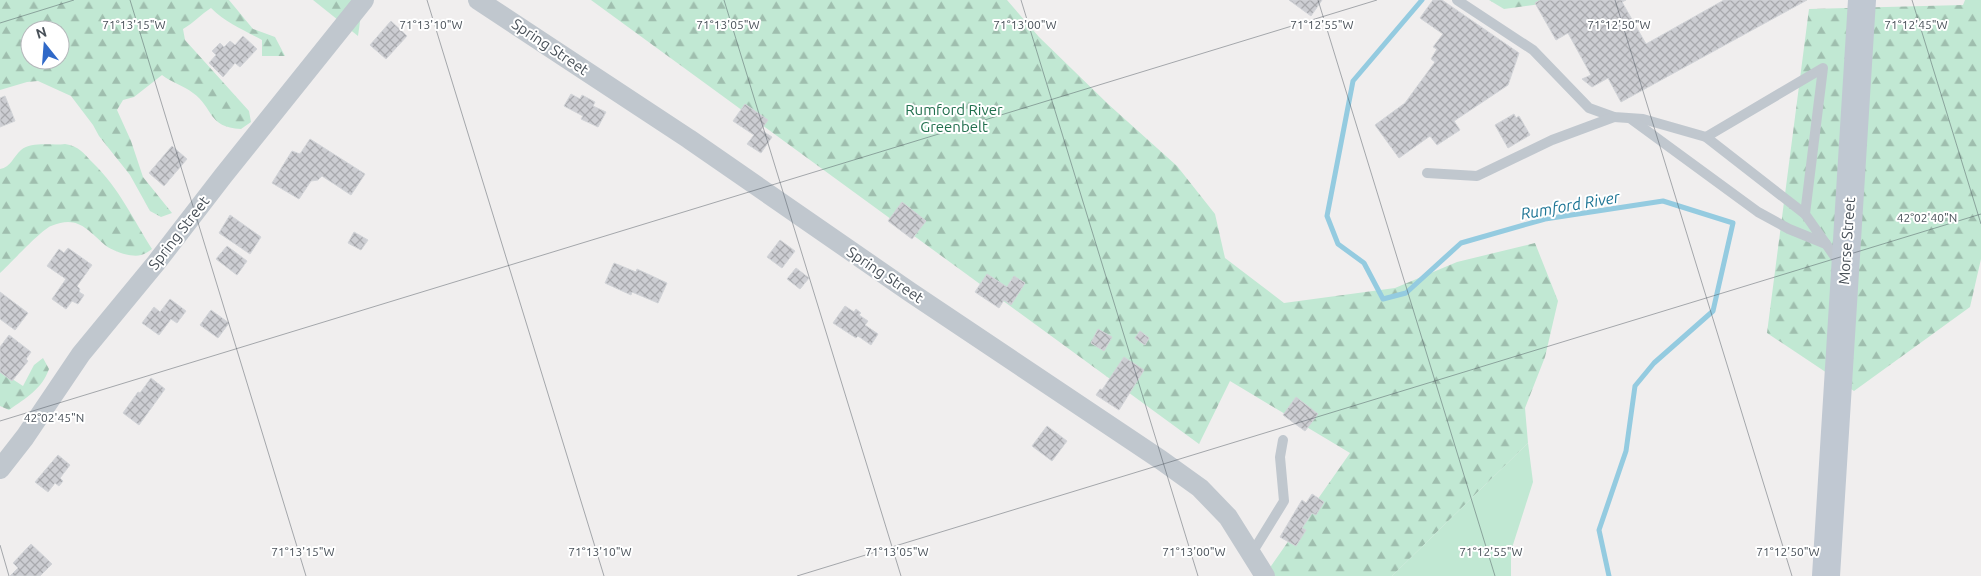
<svg xmlns="http://www.w3.org/2000/svg" width="1981" height="576" font-family="Ubuntu,sans-serif">
	<style>
		.forest { fill: url(#forest-firs); fill-rule: evenodd }
		.green { fill: #c1e8d3 }
		.lines { fill: none; stroke-linecap: round; stroke-linejoin: round }
		.stream { stroke: #94cbe0; stroke-width: 5 }
		.building { fill: url(#building-cross-hatch); stroke: #d2d4d8 }
		.lane { stroke: #c0c7ce; stroke-width: 10 }
		.street { stroke: #c0c7ce; stroke-width: 20 }
		.secondary { stroke: #c0c8d2; stroke-width: 28 }
		.ticks { fill: none; stroke: #485058; stroke-width: 1; stroke-opacity: 0.45 }
		.labels { text-anchor: middle; stroke-width: 4; stroke-linejoin: round; paint-order: stroke }
		.street-label { font-size: 15px; fill: #485058; stroke: #fff }
		.park-label { font-size: 15px; fill: #22704e; stroke: #fff }
		.water-label { font-size: 16px; font-style: italic; fill: #1e7595; stroke: #fff }
		.ticks-label { font-size: 12px; text-anchor: middle; fill: #485058; stroke: #fff; stroke-width: 4; stroke-linejoin: round; paint-order: stroke }
	</style>
	<defs>
		<pattern id="forest-firs" width="22" height="20" patternUnits="userSpaceOnUse" patternTransform="scale(1.25)"><rect width="22" height="20" fill="#c1e8d3"/><path d="M5 1l3.5 6h-7zM16 11l3.5 6h-7z" fill="#9fbeae"/></pattern>
		<pattern id="building-cross-hatch" width="8" height="8" patternUnits="userSpaceOnUse" patternTransform="scale(1.25)"><rect width="8" height="8" fill="#cccdd2"/><path d="M0 0l8 8M0 8l8-8" fill="none" stroke="#a8a9ad"/></pattern>
	</defs>
	<rect width="100%" height="100%" fill="#f0eeee"/>
	<!-- forest -->
	<g class="forest">
		<path d="M0,0H229L253,29L275,37L285,56H262V40C244,30 226,23 211,8C201,14 194,23 183,29L185,40L249,111L251,122L241,129C207,127 214,108 193,93C183,85 172,83 162,75L134,97L123,100L117,110L131,141L143,177L172,213L161,217L150,211L130,175L99,136L93,125L71,96L38,81L27,82L0,90ZM30,30H60V60H30Z"/>
		<path d="M313,0H363L358,36Z"/>
		<path d="M591,0H1007L1039,37L1108,104L1177,166L1215,214L1225,258L1284,303L1395,288L1457,262L1535,243L1558,301L1545,357L1525,408L1528,443L1392,576H1264L1350,453L1230,381L1199,444Z"/>
		<path d="M1489,0H1571L1504,9Z"/>
		<path d="M1965,0H1981V259L1970,307L1854,391L1767,333L1809,9L1963,5Z"/>
		<path d="M65,144C79,146 83,153 93,163C119,188 133,219 152,249C149,251 145,254 141,255C132,258 112,251 105,245C86,229 78,215 51,226C41,230 10,264 0,273V169C11,167 13,157 21,150C32,141 52,146 65,144Z"/>
		<path d="M43,358L49,369C42,389 26,398 9,410L0,406V371L23,386L34,365Z"/>
	</g>
	<!-- green -->
	<path class="green" d="M1528,443L1533,482L1511,551V576H1392Z"/>
	<g class="lines">
		<!-- stream -->
		<path class="stream" d="M1422,0L1353,81L1327,216L1338,244L1364,263L1383,299L1406,293L1461,243L1545,219L1663,201L1733,223L1713,311L1654,363L1635,386L1626,451L1599,530L1609,576"/>
	</g>
	<!-- building -->
	<g class="building">
		<path d="M1289,0H1322L1311,16Z"/>
		<path d="M1433,0H1442L1519,53L1508,85L1454,121L1460,130L1437,145L1430,136L1399,158L1375,125L1405,103L1435,62L1431,59L1437,49L1433,47L1443,34L1420,18Z"/>
		<path d="M1540,0H1626L1622,2L1646,44L1724,0H1807L1621,102L1608,78L1592,87L1582,79L1591,75L1568,33L1556,40L1535,3Z"/>
		<path d="M391,21L407,36L386,59L370,45Z"/>
		<path d="M243,36L257,49L240,67L235,63L223,77L209,63L216,55L212,51L220,43L224,47L230,41L235,45Z"/>
		<path d="M571,94L580,99L582,95L595,102L593,106L606,112L598,127L581,119L583,116L564,106Z"/>
		<path d="M5,96L15,121L0,127V98Z"/>
		<path d="M745,104L768,120L761,130L772,137L761,153L747,144L754,135L733,121Z"/>
		<path d="M1514,114L1516,118L1519,116L1530,135L1508,148L1495,125Z"/>
		<path d="M310,139L365,174L351,195L322,176L318,180L311,181L299,199L272,183L292,151L300,154Z"/>
		<path d="M172,146L187,159L164,186L149,173Z"/>
		<path d="M902,202L926,221L912,239L888,221Z"/>
		<path d="M230,215L261,237L250,254L219,233Z"/>
		<path d="M354,232L368,240L361,250L348,243Z"/>
		<path d="M780,240L795,251L782,268L767,257Z"/>
		<path d="M227,246L247,261L237,275L216,259Z"/>
		<path d="M68,248L92,265L77,286L80,289L79,292L84,295L78,304L72,301L66,309L52,299L66,279L47,266L59,249L64,253Z"/>
		<path d="M614,263L636,272L637,269L667,283L658,303L632,292L631,295L605,283Z"/>
		<path d="M796,268L809,278L800,289L787,279Z"/>
		<path d="M987,274L1007,287L1014,276L1025,283L1011,305L1004,300L999,308L975,292Z"/>
		<path d="M0,292L28,313L15,330L0,319Z"/>
		<path d="M170,299L186,311L177,323L171,319L159,335L142,323L154,307L160,312Z"/>
		<path d="M845,306L854,312L856,309L861,313L859,315L868,321L865,325L878,334L871,345L858,336L856,338L833,323Z"/>
		<path d="M211,310L229,323L218,338L200,325Z"/>
		<path d="M1098,329L1112,337L1104,351L1091,343Z"/>
		<path d="M1140,331L1149,338L1145,345L1135,338Z"/>
		<path d="M9,335L31,352L26,359L28,361L12,381L0,372V347Z"/>
		<path d="M1124,357L1144,370L1119,410L1096,395L1100,389L1102,390Z"/>
		<path d="M151,378L165,389L139,425L123,413L138,392L140,393Z"/>
		<path d="M1296,397L1318,414L1305,431L1283,415Z"/>
		<path d="M1047,426L1067,441L1052,461L1032,446Z"/>
		<path d="M58,455L70,465L60,478L63,481L59,486L55,483L48,492L35,482Z"/>
		<path d="M1312,494L1324,502L1316,515L1312,513L1302,528L1306,530L1296,546L1280,537L1302,500L1306,503Z"/>
		<path d="M31,544L52,564L40,576H10L18,568L13,563Z"/>
	</g>
	<g class="lines">
		<!-- lane -->
		<g class="lane">
			<path d="M1457,0L1533,50L1589,108L1614,117L1643,119L1706,137L1805,214"/>
			<path d="M1631,119L1758,212L1789,229L1826,244"/>
			<path d="M1706,137L1823,68L1805,214L1840,264"/>
			<path d="M1427,173L1477,176L1552,140L1614,117"/>
			<path d="M1252,553L1284,501L1280,457L1283,440"/>
		</g>
		<!-- street -->
		<g class="street">
			<path d="M478,0L689,139L910,292L1161,460L1200,488L1228,517L1265,576"/>
			<path d="M0,469L25,437L81,354L156,263L223,176L364,0"/>
		</g>
		<!-- secondary -->
		<path class="secondary" d="M1826,576L1862,0"/>
	</g>
	<!-- ticks -->
	<path class="ticks" d="M130,0L306,576M427,0L604,576M724,0L901,576M1021,0L1198,576M1318,0L1495,576M1615,0L1792,576M1912,0L1981,224M0,23L74,0M0,421L1377,0M0,545L9,576M797,576L1981,214"/>
	<g class="labels">
		<!-- street labels -->
		<g class="street-label">
			<text transform="translate(550 47) rotate(34)" y="5">Spring Street</text>
			<text transform="translate(179 233) rotate(-52)" y="5">Spring Street</text>
			<text transform="translate(1847 241) rotate(-86)" y="5">Morse Street</text>
			<text transform="translate(885 275) rotate(34)" y="5">Spring Street</text>
		</g>
		<!-- park labels -->
		<g class="park-label">
			<text x="954" y="115">Rumford River<tspan x="954" dy="17">Greenbelt</tspan></text>
		</g>
		<!-- water labels -->
		<g class="water-label">
			<text transform="translate(1570 205) rotate(-10)" y="6">Rumford River</text>
		</g>
	</g>
	<g class="ticks-label">
		<text x="134" y="29">71°13'15"W</text>
		<text x="431" y="29">71°13'10"W</text>
		<text x="728" y="29">71°13'05"W</text>
		<text x="1025" y="29">71°13'00"W</text>
		<text x="1322" y="29">71°12'55"W</text>
		<text x="1619" y="29">71°12'50"W</text>
		<text x="1916" y="29">71°12'45"W</text>
		<text x="1927" y="222">42°02'40"N</text>
		<text x="54" y="422">42°02'45"N</text>
		<text x="303" y="556">71°13'15"W</text>
		<text x="600" y="556">71°13'10"W</text>
		<text x="897" y="556">71°13'05"W</text>
		<text x="1194" y="556">71°13'00"W</text>
		<text x="1491" y="556">71°12'55"W</text>
		<text x="1788" y="556">71°12'50"W</text>
	</g>
	<!-- north arrow -->
	<g transform="translate(45 45) rotate(343)"><circle r="24" fill="#ffffff" stroke="#b6b9bc"/>
	<path d="M0-4L9 19L0 12L-9 19Z" fill="#3069c8"/>
	<text y="-8" font-size="14" font-weight="bold" text-anchor="middle" fill="#485058">N</text>
	</g>
</svg>
